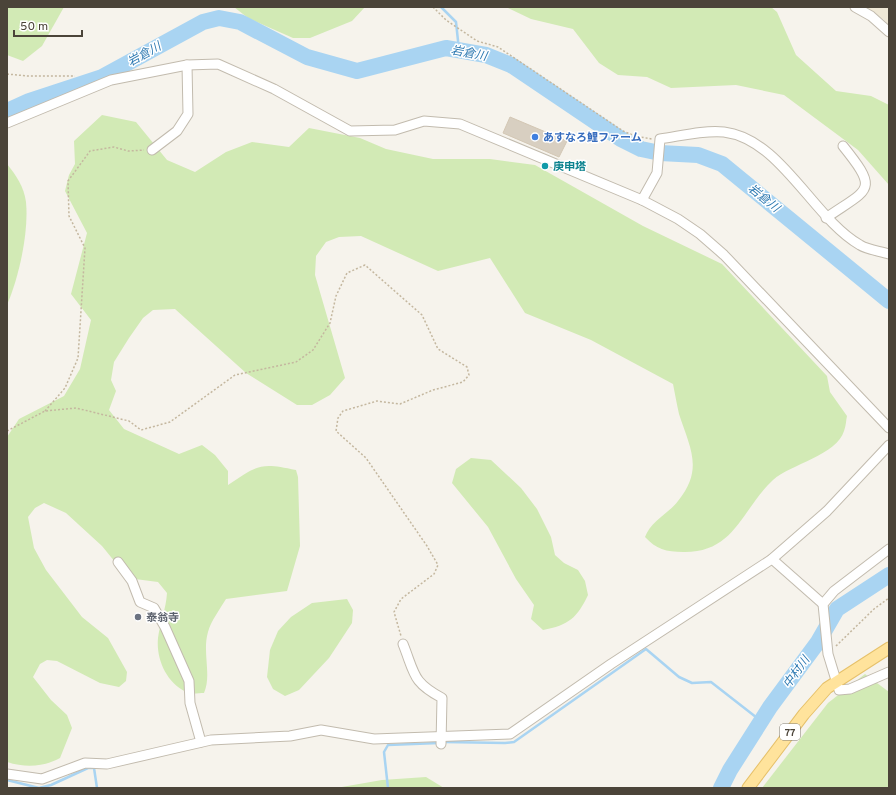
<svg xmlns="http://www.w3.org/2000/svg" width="896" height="795" font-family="Overpass,'Noto Sans JP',sans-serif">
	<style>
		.education { fill: #efe8d6 }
		.green { fill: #d2eab5 }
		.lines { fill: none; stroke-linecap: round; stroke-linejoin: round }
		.stream { stroke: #a9d4f2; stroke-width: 2.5 }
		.river { stroke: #a9d4f2; stroke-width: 16 }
		.building { fill: #d8cfc1; stroke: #d3c7b4 }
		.minor-casing { stroke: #c2bbae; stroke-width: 11 }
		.major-casing { stroke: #e6c16a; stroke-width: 13 }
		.path { stroke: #c4b79f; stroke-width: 1.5; stroke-dasharray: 2 2; stroke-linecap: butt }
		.minor { stroke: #fff; stroke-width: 9 }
		.major { stroke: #ffe39c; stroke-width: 11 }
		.shop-dot { fill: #3f7fe0; stroke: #fff; stroke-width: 1.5 }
		.culture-dot { fill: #0f9aa8; stroke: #fff; stroke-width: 1.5 }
		.worship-dot { fill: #6b7280; stroke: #fff; stroke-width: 1.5 }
		.labels { text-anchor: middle; stroke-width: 3; stroke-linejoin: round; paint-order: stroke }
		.shield { fill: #fff; stroke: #817c74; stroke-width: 1 }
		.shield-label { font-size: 10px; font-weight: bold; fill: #4b4439 }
		.shop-label { font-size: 11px; font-weight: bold; fill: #366cbe; stroke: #fff; text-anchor: start }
		.culture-label { font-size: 11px; font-weight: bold; fill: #0d838f; stroke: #fff; text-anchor: start }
		.worship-label { font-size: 11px; font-weight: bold; fill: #5b616d; stroke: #fff; text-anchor: start }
		.water-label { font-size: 12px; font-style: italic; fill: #2e7ab2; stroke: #fff }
	</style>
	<rect width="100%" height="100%" fill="#f6f3ec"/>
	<!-- education -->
	<path class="education" d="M861,7H889V25L883,19Z"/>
	<!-- green -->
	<g class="green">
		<path d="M7,7H64L42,46L23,61L7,55Z"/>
		<path d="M234,7H365L352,21L310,38H293L248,18Z"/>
		<path d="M506,7H771L777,12L796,55L836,91L871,96L889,105V185L858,150L784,95L736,85L671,88L647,77L618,75L599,63L573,29L531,19Z"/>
		<path d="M102,115L136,122L167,160L195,172L226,152L252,142L289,147L309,128L360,138L386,149L433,159H490L535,165L643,226L722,264L827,376L830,392L847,416C846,420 846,426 844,431C837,455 791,464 773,480C741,510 735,553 683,552C666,552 656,549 645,537C651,521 668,514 678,501C704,469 690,448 679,414C677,405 675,394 673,384L591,340L525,313L490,258L438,271L361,236L339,237L326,242L316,256L315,275L345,378L330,395L312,405H297L246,373L175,309L153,310L143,318L129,338L114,362L111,380L116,391L109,410L124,429L179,454L202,445L215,455L228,471V485C258,465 260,462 296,470L298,477L300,546L287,591L226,599C220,609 211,621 208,632C202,652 212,675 204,693C199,693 190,695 186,692C166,682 156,659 158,638C160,623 166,609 167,593L158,582L135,579L124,573L102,546L66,513L44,503L35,508L28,517L34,548L46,570L82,617L108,638L127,672L126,681L119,687L100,683L57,661L47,660L40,664L33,677L51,700L67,715L72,728L60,758C43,767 26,768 7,762V437L19,419L64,396L80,369L91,320L71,294L87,233L65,191L69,175L75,164L74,141Z"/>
		<path d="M7,164C16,175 24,187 26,202C29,232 19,277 7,305Z"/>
		<path d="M471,458L491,460L521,488L537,509L551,537L555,555L564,563L578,570L585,581L588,595C577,618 569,625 543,630L531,619L534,605L516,579L488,527L452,483L456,469Z"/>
		<path d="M347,599L353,610L352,623L329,658L299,690L285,696L273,689L267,677L270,650L278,631L291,617L312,603Z"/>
		<path d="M865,674L889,692V788H762L828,703Z"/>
		<path d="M426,777L444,788H336L382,780Z"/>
	</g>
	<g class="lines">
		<!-- stream -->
		<g class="stream">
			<path d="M441,7L456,22L459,50"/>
			<path d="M444,742L505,743L514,742L646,649L679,677L692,683L711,682L761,721"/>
			<path d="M7,780L39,788L51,785L88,768H94L97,788"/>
			<path d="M388,788L384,752L388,745L439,743"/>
		</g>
		<!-- river -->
		<g class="river">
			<path d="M7,111L29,101L102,77L203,22L219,18L240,22L307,57L357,71L446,48L486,55L511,65L621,139L641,149L660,153L698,155L722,164L889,301"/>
			<path d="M721,788L730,770L770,707L818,642L837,609L889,575"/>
		</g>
	</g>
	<!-- building -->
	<path class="building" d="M510,117L567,141L559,157L503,133Z"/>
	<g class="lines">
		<!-- minor casing -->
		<g class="minor-casing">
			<g id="minor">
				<path d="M855,7L871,16L889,32"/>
				<path d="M7,123L111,80L187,65L218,64L274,89L350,131L395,130L424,121L460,124L642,200L678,219L700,234L724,255L889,428"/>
				<path d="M152,150L177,131L188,114L187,65"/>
				<path d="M642,200L657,173L660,139C681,136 703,130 724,132C781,139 813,218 860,245C868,250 880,251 889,254"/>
				<path d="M826,218C869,188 880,192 843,146"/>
				<path d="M889,549L834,591L823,604L828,654L839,690L850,689L889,672"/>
				<path d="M772,559L823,604"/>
				<path d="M118,562L132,581L140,602L154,608L165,627L189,681L190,703L201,742"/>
				<path d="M403,644C415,674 412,682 442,698L441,744"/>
				<path d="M7,774L42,779L85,763L107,764L211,740L290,736L321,730L374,739L510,734L611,664L772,559L827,511L889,445"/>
			</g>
		</g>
		<!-- major casing -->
		<g class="major-casing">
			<path id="major" d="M748,788L804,714L827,688L889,648"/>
		</g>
		<!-- path -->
		<g class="path">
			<path d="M433,7L446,20L477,41L498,47L623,131L635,136L652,139"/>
			<path d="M7,74L28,76H75"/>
			<path d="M45,411L65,388L78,358L85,248L69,216L68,181L90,151L114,147L128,151L144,150"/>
			<path d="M7,431L45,411L76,408L129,421L141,430L170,422L235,375L296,362L313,350L330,323L336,296L347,273L365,265L422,315L438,349L467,367L469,375L463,382L433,390L400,404L377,401L343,411L338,418L336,431L366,458L427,546L438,565L434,574L401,599L394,612L401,636"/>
			<path d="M836,646L874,609L889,598"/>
		</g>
		<!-- minor -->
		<use href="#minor" class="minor"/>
		<!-- major -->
		<use href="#major" class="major"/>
	</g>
	<!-- markers -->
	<circle class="shop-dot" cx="535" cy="137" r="4"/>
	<circle class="culture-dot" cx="545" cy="166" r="4"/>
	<circle class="worship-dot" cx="138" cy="617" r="4"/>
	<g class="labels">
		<!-- shield labels -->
		<rect class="shield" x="780" y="724" width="20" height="16" rx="3"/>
		<g class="shield-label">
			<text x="790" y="736">77</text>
		</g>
		<!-- shop labels -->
		<g class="shop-label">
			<text x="543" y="141">あすなろ鯉ファーム</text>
		</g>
		<!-- culture labels -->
		<g class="culture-label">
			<text x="553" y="170">庚申塔</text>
		</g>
		<!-- worship labels -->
		<g class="worship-label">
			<text x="146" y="621">泰翁寺</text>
		</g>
		<!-- water labels -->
		<g class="water-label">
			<text transform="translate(469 53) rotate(11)" y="4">岩倉川</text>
			<text transform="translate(144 54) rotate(-29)" y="4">岩倉川</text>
			<text transform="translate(764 198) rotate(39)" y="4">岩倉川</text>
			<text transform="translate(796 672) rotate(-54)" y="4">中村川</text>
		</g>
	</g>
	<!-- border -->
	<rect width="896" height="795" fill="none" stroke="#4b4439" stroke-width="16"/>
	<!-- scale -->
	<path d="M14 30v6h68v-6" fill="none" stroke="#4b4439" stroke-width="2"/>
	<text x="20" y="30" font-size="12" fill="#4b4439" stroke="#ffffff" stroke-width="3" paint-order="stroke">50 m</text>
</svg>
